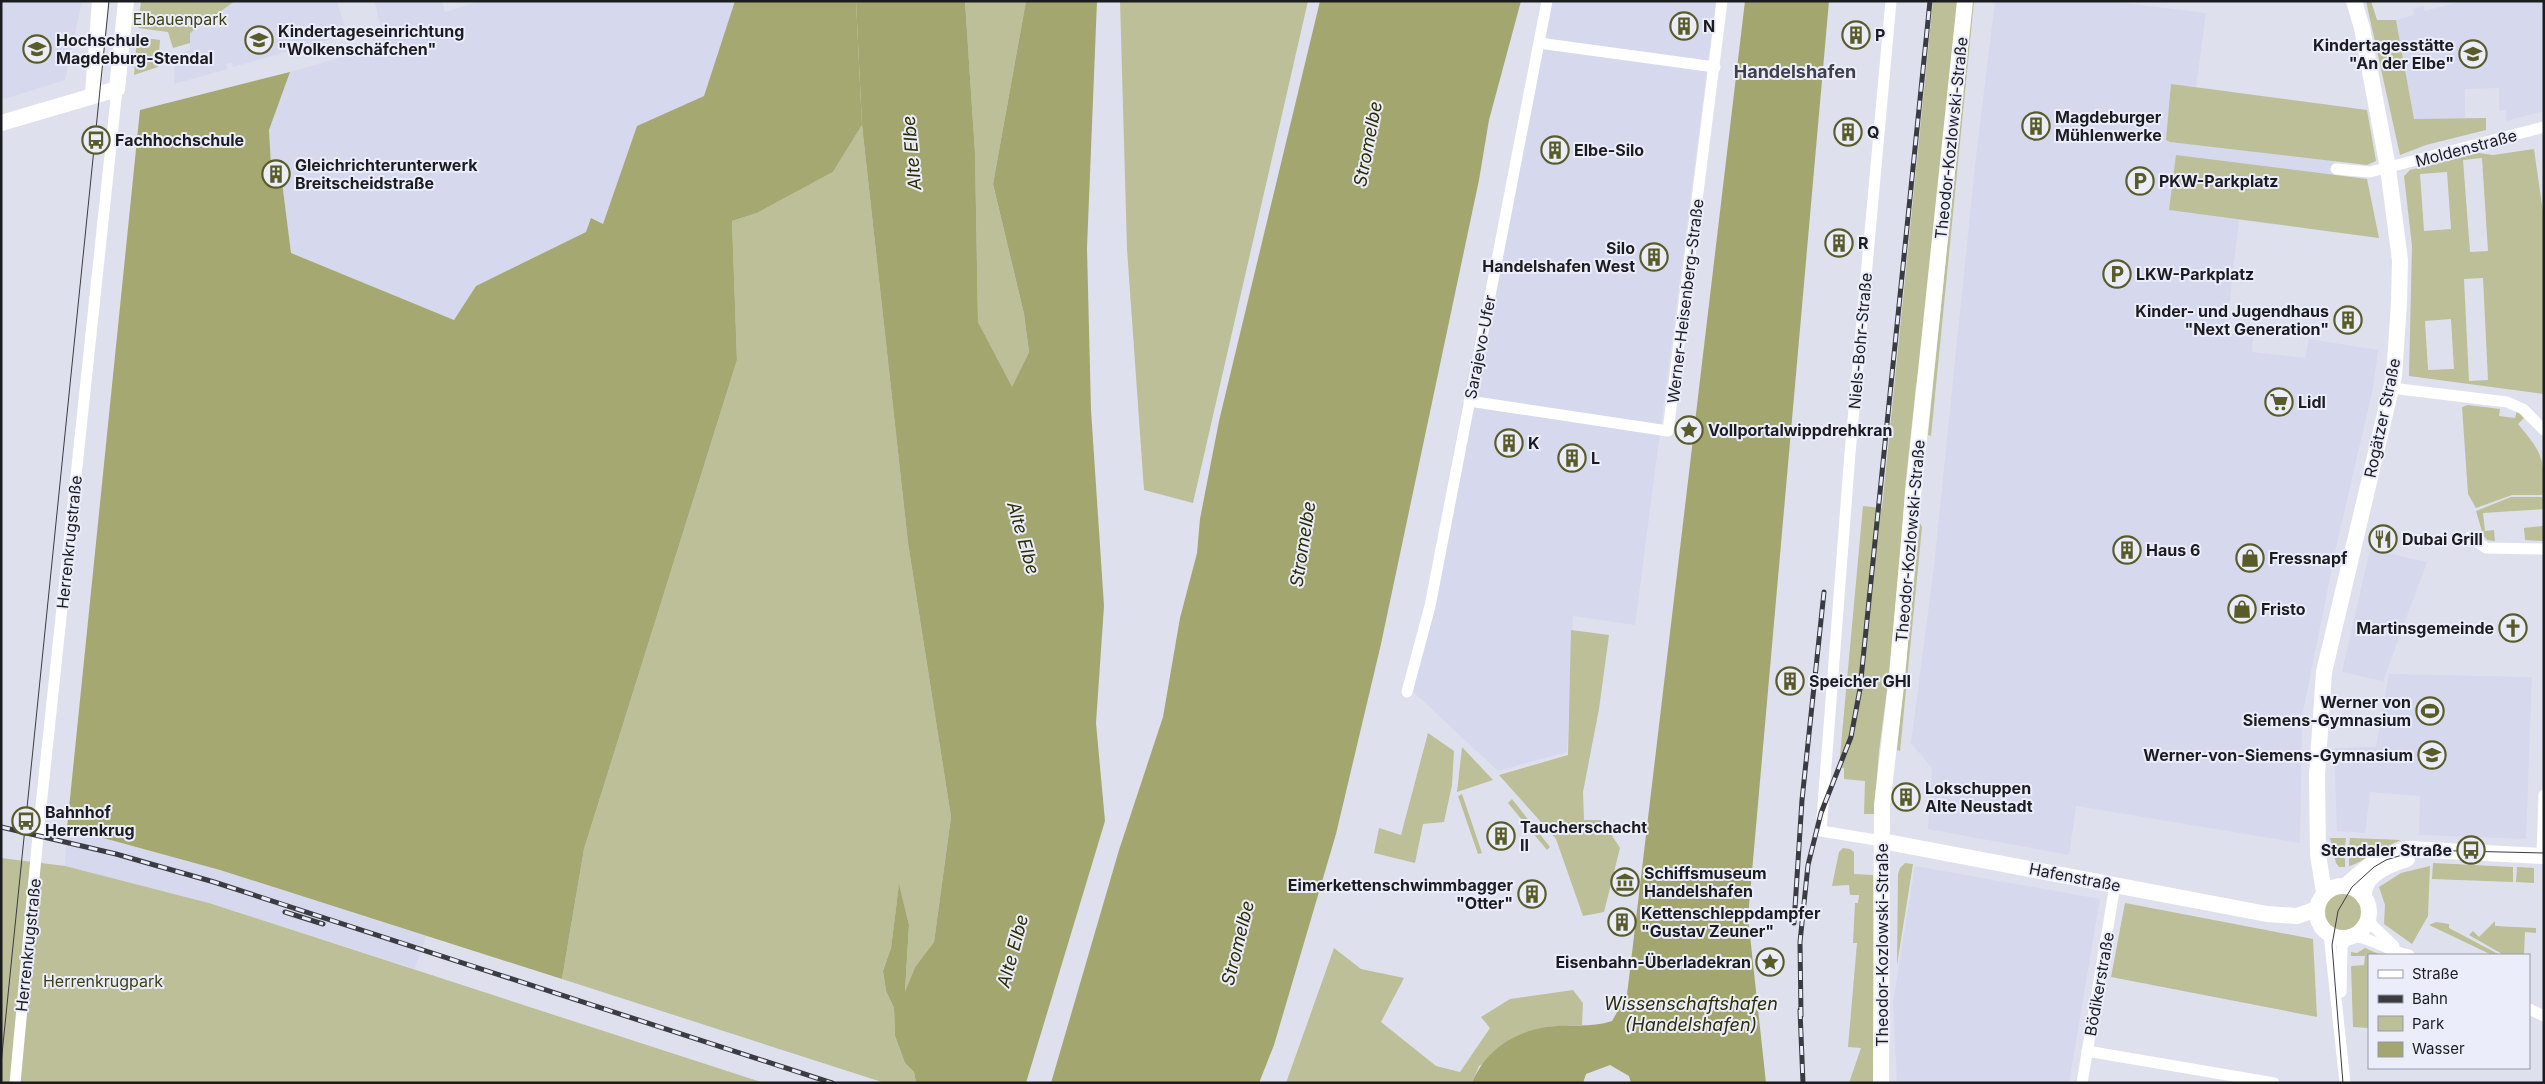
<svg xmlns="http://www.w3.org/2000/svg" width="2545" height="1084" font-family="Inter,sans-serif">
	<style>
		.built { fill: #d6d8ed }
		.green { fill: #bcbf97; fill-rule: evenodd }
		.forest { fill: #a5a871 }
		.water { fill: #a3a66f }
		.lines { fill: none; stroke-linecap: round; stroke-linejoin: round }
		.street { stroke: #fff; stroke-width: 11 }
		.secondary { stroke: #fff; stroke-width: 16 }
		.tram { stroke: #3b3c41; stroke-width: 1 }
		.rail-casing { stroke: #3b3c41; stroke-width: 5 }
		.rail { stroke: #ecedfb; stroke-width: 3; stroke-dasharray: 9; stroke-linecap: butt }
		.labels { text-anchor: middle; stroke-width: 4; stroke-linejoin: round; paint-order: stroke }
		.park-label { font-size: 16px; fill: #3d3f13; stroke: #ecedfb }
		.poi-label { font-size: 16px; font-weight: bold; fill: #1b1c20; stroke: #ecedfb; text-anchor: start }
		.street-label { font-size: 16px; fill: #1b1c20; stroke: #ecedfb }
		.neighbourhood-label { font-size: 18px; font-weight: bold; fill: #40404b; stroke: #ecedfb }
		.water-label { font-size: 18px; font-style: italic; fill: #2b2c00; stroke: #ecedfb }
	</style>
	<rect width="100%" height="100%" fill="#dfe0ed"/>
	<!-- built -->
	<g class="built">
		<path d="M1,1H82L65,80L1,100Z"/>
		<path d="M235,1H337L346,31L342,36L233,67L232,62L226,64L228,69L174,84L175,55L190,50L189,33Z"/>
		<path d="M377,1H442L445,12L480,1H736L704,96L637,126L603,224L476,286L454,320L291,253L282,182L284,168L271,166L269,130L290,72L384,45L375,2Z"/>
		<path d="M1543,1H1716L1635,625L1573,616L1567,752L1498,771L1407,686L1428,594L1465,390Z"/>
		<path d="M1995,1H2108L2206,13L2196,87L2353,108L2334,160L2333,176L2366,180L2379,238L2239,220L2226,333L2253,336L2252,352L2305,358L2309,339L2378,350L2373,388L2337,543L2302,717L2300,843L2076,806L2069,855L1928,829L1932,768L1911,743L1934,566L1975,166Z"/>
		<path d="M2461,1H2543L2544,111L2506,121V110L2499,111V88L2465,89V118L2414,119L2396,20L2414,15L2413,9L2423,6L2425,11Z"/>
		<path d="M2370,549L2427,562L2383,681L2342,672Z"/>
		<path d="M2389,674L2532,677L2526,839L2419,835L2420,796L2370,792L2365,833L2337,831L2334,748L2376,747Z"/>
		<path d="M67,828L220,870L426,936L415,969L209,903L65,866Z"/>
		<path d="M1915,866L2100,899L2069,1083H1897L1893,1002Z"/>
	</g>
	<!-- green -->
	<g class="green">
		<path d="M141,1H235L190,33V43L173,48L168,32L138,28Z"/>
		<path d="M965,1H1026L993,184L1024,314L1029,352L1012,388L978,322L975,153Z"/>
		<path d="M1120,1H1308L1193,503L1144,490L1127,249Z"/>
		<path d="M1933,1H1959L1927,325L1916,386L1905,488L1902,539L1888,682L1879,751L1874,814H1864L1865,781L1844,779V768L1839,767L1863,506L1882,508Z"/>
		<path d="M1972,1H1974L1931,436L1928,435Z"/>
		<path d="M2366,1H2371L2377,20H2396L2414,119L2486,118V130L2426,145L2400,155Z"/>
		<path d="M137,37L160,40L158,67L134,75Z"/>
		<path d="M2171,84L2367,110L2376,161L2367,165L2170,142L2166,140Z"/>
		<path d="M862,125L908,543L951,817L934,942L915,967L905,993L909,925L899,885L891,948L883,971L886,991L894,1008L895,1036L905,1063L914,1072L916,1083H885L562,979L584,849L737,360L732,221L757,213L833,172Z"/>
		<path d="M2534,149L2544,219V394L2409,376L2412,246L2404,176L2410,170L2479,153L2493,155ZM2482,158L2488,251L2470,252L2463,160ZM2447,172L2451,229L2424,231L2420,174ZM2483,278L2488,380L2469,381L2464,279ZM2451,319L2454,369L2428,370L2425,321Z"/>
		<path d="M2176,155L2367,179L2379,238L2169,210Z"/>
		<path d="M2468,405L2500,409L2499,416L2515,418L2517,410L2524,418L2518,424C2542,453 2544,456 2544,495H2512L2476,508L2468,494L2462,407Z"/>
		<path d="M2511,497H2544V509L2483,513L2485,531L2494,530L2495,541L2487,540L2483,535L2476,511Z"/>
		<path d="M1920,523L1922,527L1900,751L1897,750Z"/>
		<path d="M2543,526L2544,541L2525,540L2524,528Z"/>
		<path d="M1571,630L1609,635L1599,709L1583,792L1584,820H1602L1620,848L1604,912L1583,916L1556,839L1499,775L1568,755Z"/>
		<path d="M1428,733L1454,751L1452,785L1444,822L1423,824L1415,863L1374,853L1379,828L1401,835Z"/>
		<path d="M1462,747L1493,780L1457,792Z"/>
		<path d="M1462,794L1482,853L1478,854L1458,796Z"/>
		<path d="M1512,799L1550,847L1547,850L1508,803Z"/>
		<path d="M2330,838H2346L2345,846L2340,852L2345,859V867H2339L2336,863Z"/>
		<path d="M2350,838L2401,840C2390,844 2353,867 2349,866V859L2355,853L2353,848L2349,846Z"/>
		<path d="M1843,848L1850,849L1854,852V874L1873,875L1875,1083H1849L1861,1048L1848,1047L1857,943H1853L1855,903H1858L1859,895H1850L1849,885L1832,886L1839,852Z"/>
		<path d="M1,858L65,866L209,903L764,1083H1Z"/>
		<path d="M1905,863L1913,864L1897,965L1898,874L1900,868Z"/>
		<path d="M2433,863L2513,867V882L2432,879Z"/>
		<path d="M2430,866L2428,916L2412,944L2384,924L2385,905L2379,887L2401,873Z"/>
		<path d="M2517,867L2534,868V883L2516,882Z"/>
		<circle cx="2342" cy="911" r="21"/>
		<path d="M2125,903L2313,939L2317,1017L2111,977Z"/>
		<path d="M2495,921V926L2536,928V933L2525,932L2524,955H2504L2469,935L2473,931L2479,937Z"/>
		<path d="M2436,922L2449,924V928L2500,955H2492L2429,925Z"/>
		<path d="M1334,948L1361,969L1404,978L1381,1022L1436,1066L1460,1072L1490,1028L1481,1017L1510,999L1573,990L1583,1003L1582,1025L1546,1027L1479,1066L1472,1083H1286Z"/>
		<path d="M2365,948L2381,955H2369V1028L2353,1027L2351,966L2364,965L2365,956H2351V952L2357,953Z"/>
	</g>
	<!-- forest -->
	<path class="forest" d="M735,1H856L862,125L833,172L757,213L732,221L737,360L584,849L562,979L220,870L67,828L140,110L290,72L269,130L271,166L268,180L282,182L291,253L454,320L476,286L586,232L591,218L603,224L637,126L704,96Z"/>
	<!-- water -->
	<g class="water">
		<path d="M856,1H965L975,153L978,322L1012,387L1029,352L1024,314L993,184L1026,1H1097L1087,248L1091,410L1104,606L1096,723L1105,821L1026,1083H916L914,1072L905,1063L895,1036L894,1008L886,991L883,971L891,948L899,884L909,925L905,992L915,967L934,942L951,817L908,543L862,125Z"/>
		<path d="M1320,1H1521L1489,120L1479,180L1381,644L1336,834L1274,1045L1259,1083H1051L1119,850L1163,717L1180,618L1197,553L1200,519L1219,421Z"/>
		<path d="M1745,1H1829L1748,917L1766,1083H1631L1629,1076L1610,1065L1586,1074L1583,1083H1472C1485,1051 1512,1033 1546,1027C1567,1024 1591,1028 1612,1021L1627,995Z"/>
	</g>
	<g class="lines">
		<!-- street -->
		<g class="street">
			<path d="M1539,43L1715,67"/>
			<path d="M2336,169L2370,172L2544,127"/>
			<path d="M2391,388L2507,402L2523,409L2544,430"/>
			<path d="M1469,401L1668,431L1722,1"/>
			<path d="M2470,537L2486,548L2544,549"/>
			<path d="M1407,692L1430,606L1547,1"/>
			<path d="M1882,841L1821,831L1850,453L1891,1"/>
			<path d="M2542,856L2544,795"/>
			<path d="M2368,918L2374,927L2394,946"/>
			<path d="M2329,934L2345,1083"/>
			<path d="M2353,936C2373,938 2389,952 2409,955"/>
			<path d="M2341,992L2342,946L2348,937"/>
			<path d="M2529,1009L2544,1016"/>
			<path d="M2087,1051L2274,1083"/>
			<path d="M15,1083L39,825L117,89"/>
			<path d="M2082,1083L2115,885"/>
		</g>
		<!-- secondary -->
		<g class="secondary">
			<path d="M93,94L100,1"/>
			<path d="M1,123L117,89L126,1"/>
			<path d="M1882,841L2267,914L2297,916L2317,909"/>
			<circle cx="2343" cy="912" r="26"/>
			<path d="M2345,886L2377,859L2408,849L2544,856"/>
			<path d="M2324,893L2318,854L2317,775L2324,672L2394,376L2399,303L2400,260L2388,168L2362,28L2354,1"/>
			<path d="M2364,897C2362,875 2390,864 2407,859"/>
			<path d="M1881,1083L1882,805L1897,677L1913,495L1965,1"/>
		</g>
		<!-- tram -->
		<g class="tram">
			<path d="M1,1064L109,1"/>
			<path d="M2343,1083L2332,945L2338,911L2352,887L2374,867L2386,860L2418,850L2544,853"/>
		</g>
		<!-- rail casing -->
		<g class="rail-casing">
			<g id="rail">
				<path d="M1,827L116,854L214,882L832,1083"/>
				<path d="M285,912L323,924"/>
				<path d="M1794,923L1802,800L1824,592"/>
				<path d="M1800,1010L1803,1083"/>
				<path d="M1801,1016L1800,942L1808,865L1821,813L1851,737L1860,689L1930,1"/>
			</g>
		</g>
		<!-- rail -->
		<use href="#rail" class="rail"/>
	</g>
	<!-- icons -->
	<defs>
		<g id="building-ring" transform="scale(1.4375)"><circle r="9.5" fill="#ecedfb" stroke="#595b28" stroke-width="1.5"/><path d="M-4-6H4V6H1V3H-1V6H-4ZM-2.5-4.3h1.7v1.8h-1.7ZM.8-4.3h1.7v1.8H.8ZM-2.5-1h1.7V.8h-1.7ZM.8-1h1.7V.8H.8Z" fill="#595b28"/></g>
		<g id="school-ring" transform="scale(1.4375)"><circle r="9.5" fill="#ecedfb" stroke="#595b28" stroke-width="1.5"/><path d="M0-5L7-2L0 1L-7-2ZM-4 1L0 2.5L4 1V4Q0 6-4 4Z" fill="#595b28"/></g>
		<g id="university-ring" transform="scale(1.4375)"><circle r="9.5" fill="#ecedfb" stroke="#595b28" stroke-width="1.5"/><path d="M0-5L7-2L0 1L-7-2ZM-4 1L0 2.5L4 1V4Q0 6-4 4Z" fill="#595b28"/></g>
		<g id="bus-ring" transform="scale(1.4375)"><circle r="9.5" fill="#ecedfb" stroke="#595b28" stroke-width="1.5"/><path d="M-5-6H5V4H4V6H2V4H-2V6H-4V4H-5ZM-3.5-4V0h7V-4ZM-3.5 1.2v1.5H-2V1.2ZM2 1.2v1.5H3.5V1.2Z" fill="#595b28"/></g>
		<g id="parking-ring" transform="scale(1.4375)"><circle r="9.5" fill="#ecedfb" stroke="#595b28" stroke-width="1.5"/><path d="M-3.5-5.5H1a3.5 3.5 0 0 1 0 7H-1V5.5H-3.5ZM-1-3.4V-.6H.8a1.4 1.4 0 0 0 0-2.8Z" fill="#595b28"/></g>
		<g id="supermarket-ring" transform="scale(1.4375)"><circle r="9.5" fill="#ecedfb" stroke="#595b28" stroke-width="1.5"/><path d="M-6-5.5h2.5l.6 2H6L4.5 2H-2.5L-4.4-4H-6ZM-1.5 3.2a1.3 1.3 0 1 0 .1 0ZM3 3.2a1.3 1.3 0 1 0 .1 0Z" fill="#595b28"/></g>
		<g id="sight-ring" transform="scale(1.4375)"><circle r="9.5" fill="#ecedfb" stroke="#595b28" stroke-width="1.5"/><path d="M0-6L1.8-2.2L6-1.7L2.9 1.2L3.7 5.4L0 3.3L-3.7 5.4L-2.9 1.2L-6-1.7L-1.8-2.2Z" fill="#595b28"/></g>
		<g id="restaurant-ring" transform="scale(1.4375)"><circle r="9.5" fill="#ecedfb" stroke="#595b28" stroke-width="1.5"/><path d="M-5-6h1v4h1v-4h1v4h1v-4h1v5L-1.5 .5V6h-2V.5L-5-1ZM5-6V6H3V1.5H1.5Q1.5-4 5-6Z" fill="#595b28"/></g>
		<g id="shop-ring" transform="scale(1.4375)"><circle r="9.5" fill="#ecedfb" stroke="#595b28" stroke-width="1.5"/><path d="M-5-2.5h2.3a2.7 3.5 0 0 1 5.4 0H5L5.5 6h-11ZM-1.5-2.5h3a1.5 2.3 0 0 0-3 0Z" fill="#595b28"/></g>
		<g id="church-ring" transform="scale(1.4375)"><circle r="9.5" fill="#ecedfb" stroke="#595b28" stroke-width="1.5"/><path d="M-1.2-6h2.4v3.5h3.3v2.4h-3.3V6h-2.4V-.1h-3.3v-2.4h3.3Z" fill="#595b28"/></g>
		<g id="stadium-ring" transform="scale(1.4375)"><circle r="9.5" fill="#ecedfb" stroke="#595b28" stroke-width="1.5"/><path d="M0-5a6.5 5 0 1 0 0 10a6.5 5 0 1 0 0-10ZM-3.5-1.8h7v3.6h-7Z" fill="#595b28"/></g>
		<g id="museum-ring" transform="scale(1.4375)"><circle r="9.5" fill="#ecedfb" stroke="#595b28" stroke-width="1.5"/><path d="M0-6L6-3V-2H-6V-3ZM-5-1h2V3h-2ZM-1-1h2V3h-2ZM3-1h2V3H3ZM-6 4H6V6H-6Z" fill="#595b28"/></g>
	</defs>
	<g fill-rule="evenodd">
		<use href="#building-ring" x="1684" y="26"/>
		<use href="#building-ring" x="1856" y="35"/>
		<use href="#school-ring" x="259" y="40"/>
		<use href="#university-ring" x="37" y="49"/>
		<use href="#school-ring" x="2473" y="54"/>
		<use href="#building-ring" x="2036" y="126"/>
		<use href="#building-ring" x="1848" y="132"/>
		<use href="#bus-ring" x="96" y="140"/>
		<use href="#building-ring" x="1555" y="150"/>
		<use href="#building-ring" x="276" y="174"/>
		<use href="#parking-ring" x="2140" y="181"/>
		<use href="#building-ring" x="1839" y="243"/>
		<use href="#building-ring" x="1654" y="257"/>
		<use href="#parking-ring" x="2117" y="274"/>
		<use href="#building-ring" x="2348" y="320"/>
		<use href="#supermarket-ring" x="2279" y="402"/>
		<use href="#sight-ring" x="1689" y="430"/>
		<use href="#building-ring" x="1509" y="443"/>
		<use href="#building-ring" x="1572" y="458"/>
		<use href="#restaurant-ring" x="2383" y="539"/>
		<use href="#building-ring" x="2127" y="550"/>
		<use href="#shop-ring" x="2250" y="558"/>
		<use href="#shop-ring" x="2242" y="609"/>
		<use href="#church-ring" x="2513" y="628"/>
		<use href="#building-ring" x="1790" y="681"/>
		<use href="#stadium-ring" x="2430" y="711"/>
		<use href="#school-ring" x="2432" y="755"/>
		<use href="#building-ring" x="1906" y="797"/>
		<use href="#bus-ring" x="26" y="821"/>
		<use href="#building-ring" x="1501" y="836"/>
		<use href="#bus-ring" x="2471" y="850"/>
		<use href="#museum-ring" x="1625" y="882"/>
		<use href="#building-ring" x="1532" y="894"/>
		<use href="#building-ring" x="1622" y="922"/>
		<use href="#sight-ring" x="1770" y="962"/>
	</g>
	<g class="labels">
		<!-- park labels -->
		<g class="park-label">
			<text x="180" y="25">Elbauenpark</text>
			<text x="103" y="987">Herrenkrugpark</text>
		</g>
		<!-- poi labels -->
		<g class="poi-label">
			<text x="1703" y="32">N</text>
			<text x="278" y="37">Kindertageseinrichtung<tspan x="278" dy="18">"Wolkenschäfchen"</tspan></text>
			<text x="1875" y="41">P</text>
			<text x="56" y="46">Hochschule<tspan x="56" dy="18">Magdeburg-Stendal</tspan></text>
			<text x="2454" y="51" text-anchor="end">Kindertagesstätte<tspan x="2454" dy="18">"An der Elbe"</tspan></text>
			<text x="2055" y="123">Magdeburger<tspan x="2055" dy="18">Mühlenwerke</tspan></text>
			<text x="1867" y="138">Q</text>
			<text x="115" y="146">Fachhochschule</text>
			<text x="1574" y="156">Elbe-Silo</text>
			<text x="295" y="171">Gleichrichterunterwerk<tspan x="295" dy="18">Breitscheidstraße</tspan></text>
			<text x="2159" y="187">PKW-Parkplatz</text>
			<text x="1858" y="249">R</text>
			<text x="1635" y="254" text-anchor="end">Silo<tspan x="1635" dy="18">Handelshafen West</tspan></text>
			<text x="2136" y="280">LKW-Parkplatz</text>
			<text x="2329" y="317" text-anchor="end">Kinder- und Jugendhaus<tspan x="2329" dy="18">"Next Generation"</tspan></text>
			<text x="2298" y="408">Lidl</text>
			<text x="1708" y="436">Vollportalwippdrehkran</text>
			<text x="1528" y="449">K</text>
			<text x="1591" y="464">L</text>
			<text x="2402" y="545">Dubai Grill</text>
			<text x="2146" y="556">Haus 6</text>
			<text x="2269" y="564">Fressnapf</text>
			<text x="2261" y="615">Fristo</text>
			<text x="2494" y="634" text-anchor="end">Martinsgemeinde</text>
			<text x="1809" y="687">Speicher GHI</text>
			<text x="2411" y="708" text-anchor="end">Werner von<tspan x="2411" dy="18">Siemens-Gymnasium</tspan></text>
			<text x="2413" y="761" text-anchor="end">Werner-von-Siemens-Gymnasium</text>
			<text x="1925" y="794">Lokschuppen<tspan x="1925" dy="18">Alte Neustadt</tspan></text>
			<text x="45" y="818">Bahnhof<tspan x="45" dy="18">Herrenkrug</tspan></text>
			<text x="1520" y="833">Taucherschacht<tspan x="1520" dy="18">II</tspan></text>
			<text x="2452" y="856" text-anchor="end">Stendaler Straße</text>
			<text x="1644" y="879">Schiffsmuseum<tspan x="1644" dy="18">Handelshafen</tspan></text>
			<text x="1513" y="891" text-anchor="end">Eimerkettenschwimmbagger<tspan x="1513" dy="18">"Otter"</tspan></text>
			<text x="1641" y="919">Kettenschleppdampfer<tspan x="1641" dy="18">"Gustav Zeuner"</tspan></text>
			<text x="1751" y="968" text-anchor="end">Eisenbahn-Überladekran</text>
		</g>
		<!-- street labels -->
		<g class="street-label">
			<text transform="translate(1951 138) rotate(-84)" y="6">Theodor-Kozlowski-Straße</text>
			<text transform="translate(2466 148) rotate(-15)" y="6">Moldenstraße</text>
			<text transform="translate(1685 301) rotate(-83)" y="6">Werner-Heisenberg-Straße</text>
			<text transform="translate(1860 341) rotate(-85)" y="6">Niels-Bohr-Straße</text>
			<text transform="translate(1480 347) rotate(-79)" y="6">Sarajevo-Ufer</text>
			<text transform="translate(2382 418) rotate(-78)" y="6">Rogätzer Straße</text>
			<text transform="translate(1910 541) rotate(-85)" y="6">Theodor-Kozlowski-Straße</text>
			<text transform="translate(69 542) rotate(-84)" y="6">Herrenkrugstraße</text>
			<text transform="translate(2075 877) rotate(11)" y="6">Hafenstraße</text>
			<text transform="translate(28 945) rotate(-84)" y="6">Herrenkrugstraße</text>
			<text transform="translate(1882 945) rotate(-90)" y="6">Theodor-Kozlowski-Straße</text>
			<text transform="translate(2099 984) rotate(-80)" y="6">Bödikerstraße</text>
		</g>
		<!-- neighbourhood labels -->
		<g class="neighbourhood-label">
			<text x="1795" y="78">Handelshafen</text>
		</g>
		<!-- water labels -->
		<g class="water-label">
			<text transform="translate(1368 144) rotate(-79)" y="6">Stromelbe</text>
			<text transform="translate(912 153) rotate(-95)" y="6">Alte Elbe</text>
			<text transform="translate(1023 538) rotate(74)" y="6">Alte Elbe</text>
			<text transform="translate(1303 544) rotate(-81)" y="6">Stromelbe</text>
			<text transform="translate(1238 943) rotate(-76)" y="6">Stromelbe</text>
			<text transform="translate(1013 951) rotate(-75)" y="6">Alte Elbe</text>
			<text x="1691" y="1010">Wissenschaftshafen<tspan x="1691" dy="21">(Handelshafen)</tspan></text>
		</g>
	</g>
	<!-- border -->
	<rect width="2545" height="1084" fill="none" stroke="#1b1c20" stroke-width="5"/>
	<!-- legend -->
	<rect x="2368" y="954" width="162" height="115" fill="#ecedfb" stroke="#9899a3"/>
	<rect x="2378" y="970" width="25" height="8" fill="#ffffff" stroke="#9899a3"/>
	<text x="2412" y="979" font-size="15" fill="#1b1c20">Straße</text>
	<rect x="2378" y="995" width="25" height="8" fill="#3b3c41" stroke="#9899a3"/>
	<text x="2412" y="1004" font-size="15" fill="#1b1c20">Bahn</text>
	<rect x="2378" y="1016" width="25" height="15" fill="#bcbf97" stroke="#9899a3"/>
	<text x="2412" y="1029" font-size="15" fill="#1b1c20">Park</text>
	<rect x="2378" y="1042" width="25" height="15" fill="#a3a66f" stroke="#9899a3"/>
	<text x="2412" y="1054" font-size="15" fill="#1b1c20">Wasser</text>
</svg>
